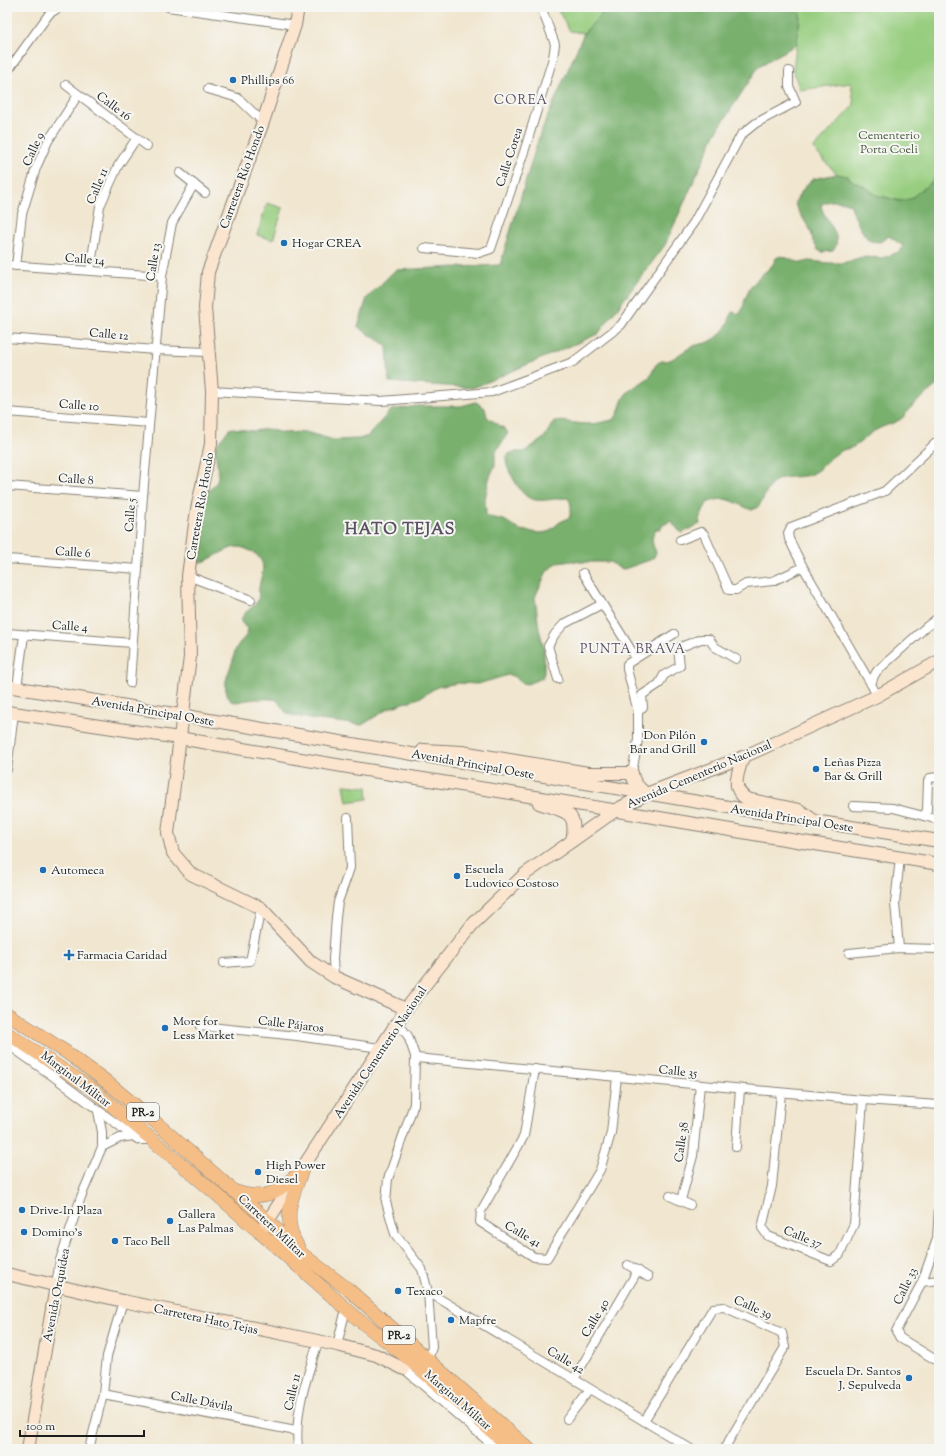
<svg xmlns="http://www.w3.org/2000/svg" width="946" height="1456" font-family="'Sorts Mill Goudy',serif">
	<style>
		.green { fill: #97cd7f; stroke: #5a744e }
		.forest { fill: #79b06e; stroke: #4a6645 }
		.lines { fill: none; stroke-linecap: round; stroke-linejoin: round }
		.street-casing { stroke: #868176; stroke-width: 10 }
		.secondary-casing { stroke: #868176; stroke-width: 14 }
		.primary-casing { stroke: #868176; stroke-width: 14 }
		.street { stroke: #fff; stroke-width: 8 }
		.secondary { stroke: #fbe5cf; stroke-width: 12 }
		.primary { stroke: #f6be87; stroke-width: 13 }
		.poi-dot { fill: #1f6fb2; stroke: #f6f6f2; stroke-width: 1.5 }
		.labels { text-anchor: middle; stroke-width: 4; stroke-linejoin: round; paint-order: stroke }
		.shield { fill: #f6f6f2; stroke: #5d5d5c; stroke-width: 1 }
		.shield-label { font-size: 11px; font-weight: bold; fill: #1c1c1c }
		.poi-label { font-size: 12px; fill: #1c1c1c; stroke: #f6f6f2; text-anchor: start }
		.street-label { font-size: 12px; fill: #1c1c1c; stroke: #f6f6f2 }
		.park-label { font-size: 12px; fill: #475a3f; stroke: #f6f6f2 }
		.neighbourhood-label { font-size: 13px; letter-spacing: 1px; fill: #5d5164; stroke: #f6f6f2 }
		.district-label { font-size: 16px; font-weight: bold; letter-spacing: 1px; fill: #5d5164; stroke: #f6f6f2 }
	</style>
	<rect width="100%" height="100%" fill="#f6f6f2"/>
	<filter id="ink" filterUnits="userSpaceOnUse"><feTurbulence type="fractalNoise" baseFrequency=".025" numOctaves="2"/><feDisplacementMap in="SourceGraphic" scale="8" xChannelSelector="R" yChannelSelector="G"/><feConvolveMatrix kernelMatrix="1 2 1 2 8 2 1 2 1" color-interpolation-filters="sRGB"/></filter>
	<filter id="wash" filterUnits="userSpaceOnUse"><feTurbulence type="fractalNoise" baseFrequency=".012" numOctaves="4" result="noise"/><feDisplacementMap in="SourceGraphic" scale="16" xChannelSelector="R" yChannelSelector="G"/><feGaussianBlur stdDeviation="0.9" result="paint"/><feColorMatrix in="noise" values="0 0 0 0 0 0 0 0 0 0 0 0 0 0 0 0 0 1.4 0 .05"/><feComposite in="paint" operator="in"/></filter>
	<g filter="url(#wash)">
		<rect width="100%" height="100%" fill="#f1e6cf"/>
		<!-- green -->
		<g class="green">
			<path d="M556,7H608L584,33L570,31Z"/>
			<path d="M801,7H939V176L910,199L900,201L876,195L864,186L854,182L847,176L837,174L813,149L854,105L851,83L800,90L793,70Z"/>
			<path d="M267,203L283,208L273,240L257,235Z"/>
			<path d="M344,785L367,787L368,799L347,802Z"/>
		</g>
		<!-- forest -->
		<g class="forest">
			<path d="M608,7H801L797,44L759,66L715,134L665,245L598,334L473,388L389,382L387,346L358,327L367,298L395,270L500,265L540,134L584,33Z"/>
			<path d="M837,174L847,176L854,182L864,186L876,195L900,201L910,199L939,176V383L908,410C903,423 889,423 878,429C869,433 862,442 853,447C848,449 843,449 839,452C830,457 824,466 815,472C805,479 791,475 779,479C763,486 766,506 752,510C734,503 728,494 707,503L699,519L700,524L681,533L671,521L661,526V529H656C650,538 652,544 656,552L654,557L650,560L624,569L619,568L610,562H580L572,561L557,563L547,571L535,597L539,629L544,648V673L542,678L527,684L522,683L513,676L508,675L478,684L458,683L437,687L419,698L389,708L362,725L310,719L287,714L277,700C268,698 257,699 247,700C241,701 237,703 231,701C221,687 227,677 232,663C234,657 234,651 238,645C242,639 247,637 248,630L241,622C242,612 251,610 256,603C260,599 258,593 259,588C261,573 269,563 253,552C248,550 243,547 238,547C228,546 209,562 198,563L196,559L205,494L216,483L218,478V468L215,451L216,446L229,429L233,428L253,431L268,429L282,433L305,432L334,440L359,439L368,436L391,410L418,406H461L476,402L485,408L487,417L505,429L508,433L497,450L495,455V465L489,479L485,499L486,514L489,517L504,520L520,530L539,533L548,532L560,522L569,518C572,511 572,504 568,498C539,499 529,509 513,478C509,471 506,466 506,458L509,454L514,452H524L544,438L554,421C572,421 585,427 603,422C606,421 609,421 612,420C620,416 619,407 623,399C628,388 640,385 648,378C653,374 653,366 658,363C662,360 666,361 670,360C677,357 683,351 691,347C697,344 705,344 711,341C722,336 729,323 732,312L739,314C745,308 743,303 746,297C748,291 752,285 756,281C762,272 773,269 776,258L781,256L801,263L809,261L829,263H843L862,257L883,258L901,251L903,246L889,236L880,242L870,241C863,236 852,213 851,205C843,200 828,199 821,205C823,220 845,235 833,251L822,252L818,250L813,241L811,231L796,207L795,202L806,185L813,179Z"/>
		</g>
	</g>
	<g filter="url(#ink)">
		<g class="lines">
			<!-- street casing -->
			<g class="street-casing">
				<g id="street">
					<path d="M168,7L295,25"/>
					<path d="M7,72L49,14L60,7"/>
					<path d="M66,85L147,146"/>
					<path d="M208,89L238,98L263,122"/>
					<path d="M180,173L205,193"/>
					<path d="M424,248L479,253L491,249L524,152L553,58L555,44L541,7"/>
					<path d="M7,265L162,276"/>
					<path d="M16,266L22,214L36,168L48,141L78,95"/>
					<path d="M90,271L100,206L118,166L136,139"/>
					<path d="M7,338L155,350L208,352"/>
					<path d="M212,391L381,401L492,392L573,362L621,325L694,222L741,135L756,123L796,102L789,86V71"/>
					<path d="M7,412L149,423"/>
					<path d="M7,486L143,496"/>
					<path d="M680,540L701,532L704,534L729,590H736L746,584L773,581L803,567"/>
					<path d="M7,559L138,569"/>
					<path d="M583,573L636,658"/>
					<path d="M188,576L251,600"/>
					<path d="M7,633L132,643"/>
					<path d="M558,679L548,646L555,634L564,624L602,604"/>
					<path d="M130,683L143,496L162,276L172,223L194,184"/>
					<path d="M871,684L874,676L877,671L926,627L939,617"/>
					<path d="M17,688L24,635"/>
					<path d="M877,696L871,684L803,567L789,539L788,533L791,527L885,491L939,440"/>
					<path d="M638,712L643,707L642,695L659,684L664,675L680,666L678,648L701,639H709L715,647L736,659"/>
					<path d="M7,770L14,713"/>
					<path d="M632,773L638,740V712L627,669V664L674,634"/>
					<path d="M853,806L893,808L939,820"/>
					<path d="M924,816L927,810L928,781L930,778L939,777"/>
					<path d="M899,948L895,903L900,858"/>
					<path d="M849,953L899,948L939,949"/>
					<path d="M224,963L250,961L261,908"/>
					<path d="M334,977L333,959L336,917L338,902L350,868L348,818"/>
					<path d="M397,1022L408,1036L415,1056L414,1104L388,1179L386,1202L395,1234L422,1269L428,1292L432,1347L428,1361"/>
					<path d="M200,1026L297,1036L380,1048"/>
					<path d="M7,1044L54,1077L133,1136L139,1140H152"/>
					<path d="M416,1058L863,1100L939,1105"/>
					<path d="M535,1069L524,1136L481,1211L480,1222L534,1257L547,1258L600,1170L611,1133L617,1077"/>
					<path d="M781,1093L772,1186L762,1228L768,1236L831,1261L840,1254L854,1224L863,1100"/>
					<path d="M102,1147L120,1138L133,1136"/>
					<path d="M736,1147L740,1089"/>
					<path d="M670,1196L690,1205"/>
					<path d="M681,1200L693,1156L700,1085"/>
					<path d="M939,1207L937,1239L922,1282L896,1331L900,1338L939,1362"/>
					<path d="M628,1265L648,1277"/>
					<path d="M922,1282L939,1280"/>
					<path d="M56,1286L60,1260L81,1197L102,1147V1132L98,1111"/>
					<path d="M428,1292L691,1449"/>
					<path d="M337,1345L346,1309"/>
					<path d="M404,1369L497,1449"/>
					<path d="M574,1379L638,1270"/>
					<path d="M103,1394L296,1431"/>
					<path d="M567,1419L590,1389"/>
					<path d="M644,1421L713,1308L724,1307L782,1333L785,1347L724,1449"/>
					<path d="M89,1449L103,1394L107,1356L123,1301"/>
					<path d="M298,1449C294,1411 307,1378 318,1342"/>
				</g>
			</g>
			<!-- secondary casing -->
			<g class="secondary-casing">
				<g id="secondary">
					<path d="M298,7L295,25L263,122L208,272L205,308L212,391L211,444L197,509L188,576L190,657L168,833L173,853L191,874L261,908L311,962L334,977L406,1009"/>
					<path d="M7,686L764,813L939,841"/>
					<path d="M7,712L179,738L354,768L511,793L766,836L939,864"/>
					<path d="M423,750L462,752L588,773H632C633,783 639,787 646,794"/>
					<path d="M743,757C738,772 730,789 747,799L799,810L813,820"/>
					<path d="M539,803C563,812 579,809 572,841"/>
					<path d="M260,1233L406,1009L472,925L525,874L616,810L646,794L743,757L877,696L939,661"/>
					<path d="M7,1274L123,1301L337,1345L376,1355L404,1369"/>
					<path d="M28,1449L56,1286"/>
				</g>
			</g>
			<!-- primary casing -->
			<g class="primary-casing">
				<g id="primary">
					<path d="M7,1014L66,1052L103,1079L153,1120L268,1221L302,1254L349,1290L529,1449"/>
					<path d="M7,1033L91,1088L215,1193L358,1319L403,1354L512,1449"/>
					<path d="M237,1192C268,1202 279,1191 301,1171"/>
					<path d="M298,1247C281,1217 292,1199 302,1170"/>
				</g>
			</g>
			<!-- street -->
			<use href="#street" class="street"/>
			<!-- secondary -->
			<use href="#secondary" class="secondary"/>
			<!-- primary -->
			<use href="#primary" class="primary"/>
		</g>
	</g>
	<!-- markers -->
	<g class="poi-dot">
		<circle cx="233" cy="80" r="4"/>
		<circle cx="284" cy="243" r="4"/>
		<circle cx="704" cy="742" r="4"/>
		<circle cx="816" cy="769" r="4"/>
		<circle cx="43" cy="870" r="4"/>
		<circle cx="457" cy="876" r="4"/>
		<path d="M67 949h4v4h4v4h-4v4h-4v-4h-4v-4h4z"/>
		<circle cx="165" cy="1028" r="4"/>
		<circle cx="258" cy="1172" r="4"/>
		<circle cx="22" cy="1210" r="4"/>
		<circle cx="170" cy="1221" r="4"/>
		<circle cx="24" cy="1232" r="4"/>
		<circle cx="115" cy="1241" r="4"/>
		<circle cx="398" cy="1291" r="4"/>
		<circle cx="451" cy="1320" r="4"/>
		<circle cx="909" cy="1378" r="4"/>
	</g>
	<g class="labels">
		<!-- shield labels -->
		<g class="shield">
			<rect x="127" y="1103" width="32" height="18" rx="3"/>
			<rect x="383" y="1326" width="32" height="18" rx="3"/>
		</g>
		<g class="shield-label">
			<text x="143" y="1116">PR-2</text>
			<text x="399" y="1339">PR-2</text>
		</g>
		<!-- poi labels -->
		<g class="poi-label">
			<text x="241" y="84">Phillips 66</text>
			<text x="292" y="247">Hogar CREA</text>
			<text x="696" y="739" text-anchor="end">Don Pilón<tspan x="696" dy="14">Bar and Grill</tspan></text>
			<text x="824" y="766">Leñas Pizza<tspan x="824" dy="14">Bar &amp; Grill</tspan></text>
			<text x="465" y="873">Escuela<tspan x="465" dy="14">Ludovico Costoso</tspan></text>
			<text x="51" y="874">Automeca</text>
			<text x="77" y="959">Farmacia Caridad</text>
			<text x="173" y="1025">More for<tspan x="173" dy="14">Less Market</tspan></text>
			<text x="266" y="1169">High Power<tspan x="266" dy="14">Diesel</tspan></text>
			<text x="30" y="1214">Drive-In Plaza</text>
			<text x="178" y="1218">Gallera<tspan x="178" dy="14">Las Palmas</tspan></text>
			<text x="32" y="1236">Domino's</text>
			<text x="123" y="1245">Taco Bell</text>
			<text x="406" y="1295">Texaco</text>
			<text x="459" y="1324">Mapfre</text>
			<text x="901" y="1375" text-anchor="end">Escuela Dr. Santos<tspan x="901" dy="14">J. Sepulveda</tspan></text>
		</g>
		<!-- street labels -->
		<g class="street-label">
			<text transform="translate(114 106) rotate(37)" y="4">Calle 16</text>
			<text transform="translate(33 149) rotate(-66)" y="4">Calle 9</text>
			<text transform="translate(509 157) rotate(-72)" y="4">Calle Corea</text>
			<text transform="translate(242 177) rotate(-70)" y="4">Carretera Río Hondo</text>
			<text transform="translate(97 186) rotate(-68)" y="4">Calle 11</text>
			<text transform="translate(85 259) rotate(4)" y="4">Calle 14</text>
			<text transform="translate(153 262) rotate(-81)" y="4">Calle 13</text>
			<text transform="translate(109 334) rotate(5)" y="4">Calle 12</text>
			<text transform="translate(79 405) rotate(4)" y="4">Calle 10</text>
			<text transform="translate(76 479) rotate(4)" y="4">Calle 8</text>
			<text transform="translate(200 506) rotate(-80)" y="4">Carretera Río Hondo</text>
			<text transform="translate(130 515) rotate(-86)" y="4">Calle 5</text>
			<text transform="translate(73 552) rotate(4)" y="4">Calle 6</text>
			<text transform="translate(70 626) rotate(4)" y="4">Calle 4</text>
			<text transform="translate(153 711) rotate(10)" y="4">Avenida Principal Oeste</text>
			<text transform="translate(473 764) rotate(10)" y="4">Avenida Principal Oeste</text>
			<text transform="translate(699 774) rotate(-23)" y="4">Avenida Cementerio Nacional</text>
			<text transform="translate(792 818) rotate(9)" y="4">Avenida Principal Oeste</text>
			<text transform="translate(291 1024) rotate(7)" y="4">Calle Pájaros</text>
			<text transform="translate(380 1052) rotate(-56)" y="4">Avenida Cementerio Nacional</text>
			<text transform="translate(678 1071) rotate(6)" y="4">Calle 35</text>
			<text transform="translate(76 1079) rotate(37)" y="4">Marginal Militar</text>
			<text transform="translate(681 1142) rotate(-82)" y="4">Calle 38</text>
			<text transform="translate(272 1226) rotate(43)" y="4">Carretera Militar</text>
			<text transform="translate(523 1234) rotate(31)" y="4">Calle 41</text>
			<text transform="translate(803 1237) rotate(22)" y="4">Calle 37</text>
			<text transform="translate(905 1286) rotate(-65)" y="4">Calle 33</text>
			<text transform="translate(56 1295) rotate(-79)" y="4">Avenida Orquídea</text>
			<text transform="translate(753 1307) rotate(24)" y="4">Calle 39</text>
			<text transform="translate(595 1318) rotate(-59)" y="4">Calle 40</text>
			<text transform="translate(206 1319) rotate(12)" y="4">Carretera Hato Tejas</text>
			<text transform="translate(566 1360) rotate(31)" y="4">Calle 42</text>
			<text transform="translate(292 1392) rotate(-77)" y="4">Calle 11</text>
			<text transform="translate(458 1400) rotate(41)" y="4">Marginal Militar</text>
			<text transform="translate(202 1401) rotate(11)" y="4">Calle Dávila</text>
		</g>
		<!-- park labels -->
		<g class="park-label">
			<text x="889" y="139">Cementerio<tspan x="889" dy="14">Porta Coeli</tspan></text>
		</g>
		<!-- neighbourhood labels -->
		<g class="neighbourhood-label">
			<text x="521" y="104">COREA</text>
			<text x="633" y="653">PUNTA BRAVA</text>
		</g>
		<!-- district labels -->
		<g class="district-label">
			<text x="400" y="534">HATO TEJAS</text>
		</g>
	</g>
	<!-- margin -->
	<rect width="946" height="1456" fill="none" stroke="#f6f6f2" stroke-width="24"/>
	<!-- scale -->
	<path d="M20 1430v6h124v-6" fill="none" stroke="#1c1c1c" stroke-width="2"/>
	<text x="26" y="1430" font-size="12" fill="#1c1c1c" stroke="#f6f6f2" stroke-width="3" paint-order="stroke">100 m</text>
</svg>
